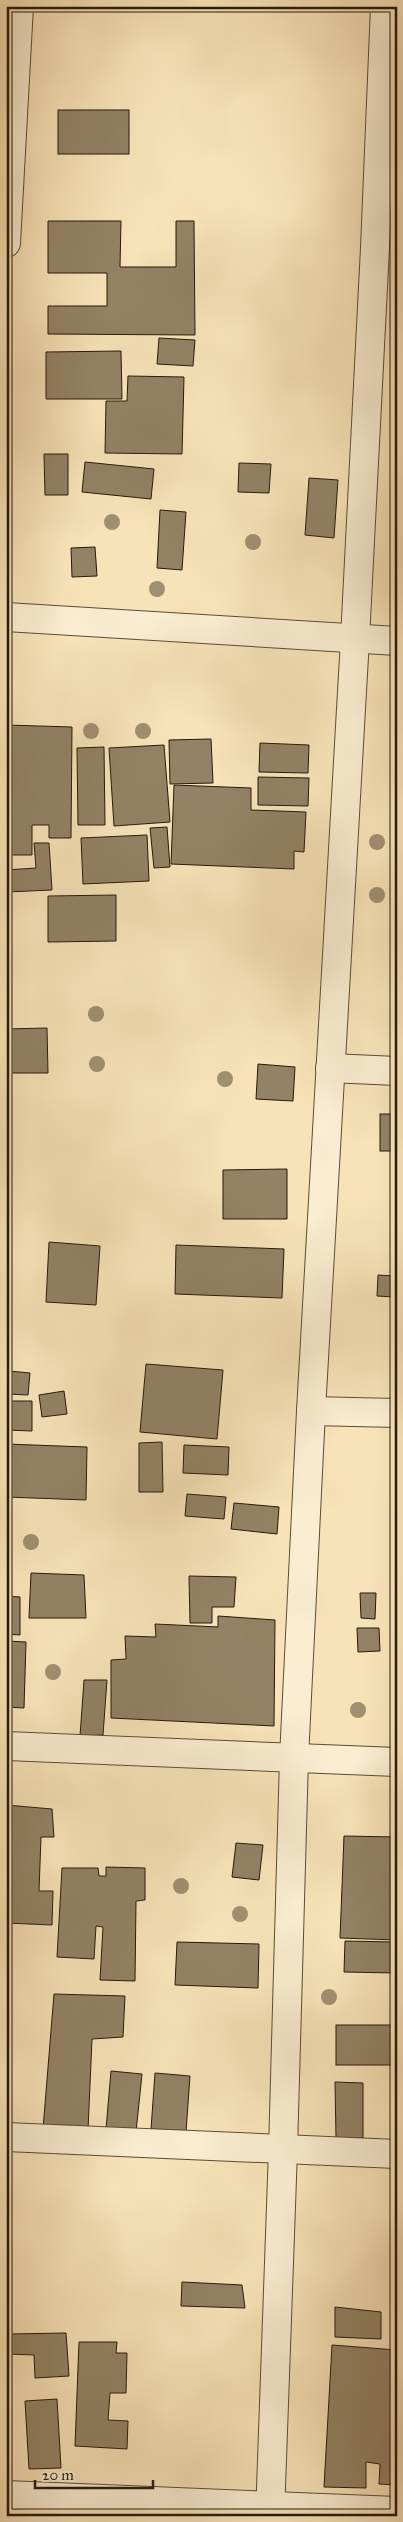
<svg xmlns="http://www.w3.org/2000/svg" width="403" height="2522" font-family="'IM FELL Great Primer',serif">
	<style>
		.building { fill: #938265; stroke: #26190c }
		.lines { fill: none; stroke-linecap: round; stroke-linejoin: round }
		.minor-casing { stroke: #5a4c37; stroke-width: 30 }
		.minor { stroke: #faedd1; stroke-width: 28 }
		.tree { fill: #a18f71 }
	</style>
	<rect width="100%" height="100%" fill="#f8e3b8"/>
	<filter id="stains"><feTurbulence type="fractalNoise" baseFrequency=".004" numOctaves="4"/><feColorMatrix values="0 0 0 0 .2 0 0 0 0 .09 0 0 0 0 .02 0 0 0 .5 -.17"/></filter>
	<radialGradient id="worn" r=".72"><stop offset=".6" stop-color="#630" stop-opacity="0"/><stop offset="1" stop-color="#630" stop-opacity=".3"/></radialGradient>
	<!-- building -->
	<g class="building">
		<rect x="58" y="110" width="71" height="44"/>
		<path d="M48,221H121L120,267H176V221H194L195,335L48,334V306H107V273H48Z"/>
		<path d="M159,338L195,340L193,366L157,364Z"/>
		<path d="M121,351L122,399H46V352Z"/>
		<path d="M128,376L184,377L182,454L105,453L106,401H127Z"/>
		<path d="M44,454H68V495H45Z"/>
		<path d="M85,462L154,469L151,499L82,492Z"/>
		<path d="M239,463L271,464L269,493L238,492Z"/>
		<path d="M309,478L338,480L334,538L305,535Z"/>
		<path d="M160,510L186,512L182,570L157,568Z"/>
		<path d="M95,547L97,576L72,577L71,548Z"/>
		<path d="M6,725L72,727L71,838H49V825H32V855H6Z"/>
		<path d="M211,739L213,783L170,784L169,740Z"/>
		<path d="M260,743L309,745L308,773L259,772Z"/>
		<path d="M164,745L170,822L114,826L109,748Z"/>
		<path d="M104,747L105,825H78L77,748Z"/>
		<path d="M258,777L309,778L308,806L258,805Z"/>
		<path d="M174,785L251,788V810L306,812L304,852L294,851V869L171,864Z"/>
		<path d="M167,827L170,867L154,868L150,828Z"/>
		<path d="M147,835L149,881L83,884L81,838Z"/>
		<path d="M34,843H49L52,890L6,892V870L36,868Z"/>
		<path d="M116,895V941L48,942V896Z"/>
		<path d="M47,1028L48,1073H6V1029Z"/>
		<path d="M258,1064L295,1067L293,1101L256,1099Z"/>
		<rect x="380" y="1114" width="17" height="37"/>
		<path d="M287,1169V1219H223V1170Z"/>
		<path d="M49,1242L100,1246L96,1305L46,1302Z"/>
		<path d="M176,1245L284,1249L282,1298L175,1294Z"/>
		<path d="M378,1275L395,1276L394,1297L377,1296Z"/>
		<path d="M146,1364L223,1370L217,1439L140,1432Z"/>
		<path d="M9,1371L30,1373L28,1395L7,1394Z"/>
		<path d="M64,1391L67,1414L42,1417L39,1395Z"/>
		<path d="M7,1401H32V1431L6,1430Z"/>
		<path d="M162,1442L163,1492H139V1443Z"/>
		<path d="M6,1444L87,1447L86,1500L6,1497Z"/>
		<path d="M184,1445L229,1447L228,1475L183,1473Z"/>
		<path d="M187,1494L226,1497L224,1519L185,1516Z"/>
		<path d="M234,1503L279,1507L277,1534L231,1529Z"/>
		<path d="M31,1573L84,1575L86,1618H29Z"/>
		<path d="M189,1576L236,1577L234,1607H212V1623H190Z"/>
		<path d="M360,1593H376L375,1619L361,1618Z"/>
		<path d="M6,1596L20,1597V1635L6,1634Z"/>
		<path d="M218,1616L275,1620L274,1726L111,1718V1660L126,1659L125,1636L156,1637L155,1624L218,1627Z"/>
		<path d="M357,1628H379L380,1651L358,1652Z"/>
		<path d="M6,1641L26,1642L24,1708L6,1707Z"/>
		<path d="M84,1680H107L103,1735L80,1736Z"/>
		<path d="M6,1805L52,1809L54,1837H41L39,1891H53L52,1925L6,1923Z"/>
		<path d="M344,1836L397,1837V1940L340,1938Z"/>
		<path d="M236,1843L263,1845L259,1880L232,1877Z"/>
		<path d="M106,1867L145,1868V1900L136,1901L135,1981L100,1980L103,1927L96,1926L94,1959L57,1957L62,1868H98L99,1876H106Z"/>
		<path d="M345,1941L396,1942V1973L344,1972Z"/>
		<path d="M177,1942L259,1944L258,1988L175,1985Z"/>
		<path d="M54,1994L125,1996L123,2037L92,2039L88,2130L43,2129Z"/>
		<rect x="336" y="2025" width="61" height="40"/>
		<path d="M6,2062H11L8,2103H6Z"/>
		<path d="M111,2071L142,2074L136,2132L106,2129Z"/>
		<path d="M155,2073L190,2076L186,2132L151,2129Z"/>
		<path d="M335,2082L363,2083V2138H336Z"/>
		<path d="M182,2282L242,2285L245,2308L181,2306Z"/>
		<path d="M335,2307L381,2312V2339L335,2337Z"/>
		<path d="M66,2333L69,2376L35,2378L34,2355L8,2354L7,2334Z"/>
		<path d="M79,2342H117L116,2353H127L126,2393H110L108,2420L128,2421L127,2449L75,2446Z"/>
		<path d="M332,2345L397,2350V2485L379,2484L380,2464L366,2462V2488L324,2487Z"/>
		<path d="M57,2399L61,2468L29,2469L25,2401Z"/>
	</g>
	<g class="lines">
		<!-- minor casing -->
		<g class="minor-casing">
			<g id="minor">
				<path d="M6,243L19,6"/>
				<path d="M6,617L397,641"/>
				<path d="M330,1068L397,1071"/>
				<path d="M311,1411L397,1413"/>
				<path d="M6,1746L397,1762"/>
				<path d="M6,2137L397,2154"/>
				<path d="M6,2495L397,2511"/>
				<path d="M270,2516L283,2150L294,1758L311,1411L355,639L375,248L385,6"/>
			</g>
		</g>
		<!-- minor -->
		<use href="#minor" class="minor"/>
	</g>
	<!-- trees -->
	<g class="tree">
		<circle cx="112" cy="522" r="8"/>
		<circle cx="253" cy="542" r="8"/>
		<circle cx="157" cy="589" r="8"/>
		<circle cx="91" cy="731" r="8"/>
		<circle cx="143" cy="731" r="8"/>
		<circle cx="377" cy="842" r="8"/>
		<circle cx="377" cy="895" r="8"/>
		<circle cx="96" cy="1014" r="8"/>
		<circle cx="97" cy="1064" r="8"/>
		<circle cx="225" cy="1079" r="8"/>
		<circle cx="31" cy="1542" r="8"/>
		<circle cx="53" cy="1672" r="8"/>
		<circle cx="358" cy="1710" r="8"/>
		<circle cx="181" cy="1886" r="8"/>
		<circle cx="240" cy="1914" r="8"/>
		<circle cx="329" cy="1997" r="8"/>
	</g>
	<!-- margin -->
	<rect width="403" height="2522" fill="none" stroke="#f8e3b8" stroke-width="25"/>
	<rect x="8" y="8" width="388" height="2507" fill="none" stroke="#26190c" stroke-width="2.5"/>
	<rect x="12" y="12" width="378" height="2497" fill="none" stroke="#26190c"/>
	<!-- scale -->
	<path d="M35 2480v8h118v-8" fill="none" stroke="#26190c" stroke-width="2.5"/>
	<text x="42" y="2480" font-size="15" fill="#26190c" stroke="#faedd1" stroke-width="4" paint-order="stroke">20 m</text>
	<rect width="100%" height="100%" filter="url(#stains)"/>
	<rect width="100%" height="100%" fill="url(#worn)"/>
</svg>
